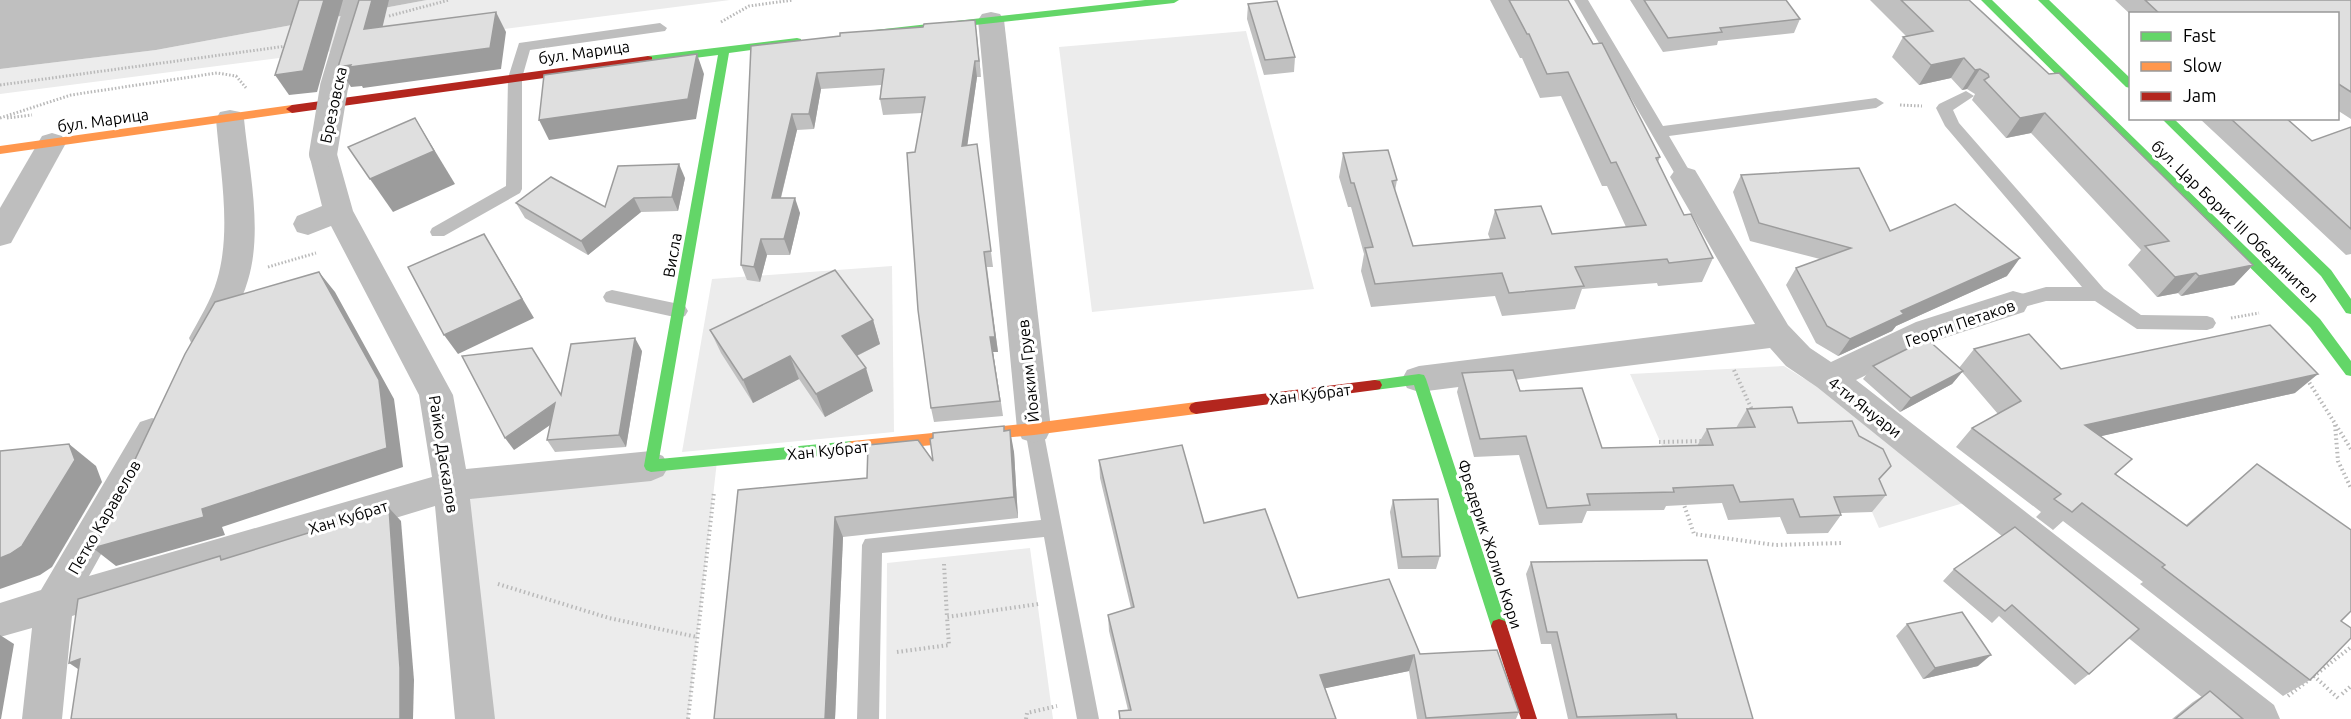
<svg xmlns="http://www.w3.org/2000/svg" width="2351" height="719" font-family="Ubuntu,sans-serif">
	<style>
		.green { fill: #ececec }
		.water { fill: #bfbfbf }
		.lines { fill: none; stroke-linecap: round; stroke-linejoin: round }
		.path-far1 { stroke: #b9b9b9; stroke-width: 3; stroke-dasharray: 1.5 2; stroke-linecap: butt }
		.path { stroke: #b9b9b9; stroke-width: 4; stroke-dasharray: 1.5 3; stroke-linecap: butt }
		.lane { fill: #bebebe; fill-rule: evenodd }
		.street { fill: #bebebe; fill-rule: evenodd }
		.fast { fill: #63d668; fill-rule: evenodd }
		.slow { fill: #ff974d; fill-rule: evenodd }
		.jam { fill: #b3261e; fill-rule: evenodd }
		.street-bridge { stroke: #bebebe; stroke-width: 28 }
		.wall { fill: #c0c0c0 }
		.shaded-wall { fill: #9c9c9c }
		.building { fill: #dfdfdf; stroke: #9c9c9c; stroke-width: 1.5 }
		.labels { text-anchor: middle; stroke-width: 6; stroke-linejoin: round; paint-order: stroke }
		.street-label { font-size: 16px; fill: #000; stroke: #fff }
	</style>
	<rect width="100%" height="100%" fill="#fff"/>
	<!-- green -->
	<g class="green">
		<path d="M427,0H730L0,94V69L156,50Z"/>
		<path d="M1246,31L1314,289L1092,312L1059,47Z"/>
		<path d="M892,266L894,432L682,452L712,279Z"/>
		<path d="M1784,366L1803,378L1838,394L1967,502L1879,528L1872,512L1743,445L1663,448L1630,374Z"/>
		<path d="M717,461L688,719H475L451,486Z"/>
		<path d="M1030,548L1053,719H886L887,563Z"/>
	</g>
	<!-- water -->
	<path class="water" d="M0,0H427L156,50L0,69Z"/>
	<g class="lines">
		<!-- path-far1 -->
		<g class="path-far1">
			<path d="M389,16L449,0"/>
			<path d="M721,22L749,6L793,0"/>
			<path d="M0,85L287,46"/>
			<path d="M1900,105L1922,106"/>
			<path d="M0,118L71,95L217,73L236,76L247,89"/>
			<path d="M7,118L32,115"/>
			<path d="M268,267L316,253"/>
			<path d="M2231,318L2259,313"/>
		</g>
		<!-- path -->
		<g class="path">
			<path d="M1734,370L1753,412"/>
			<path d="M2307,379L2351,449"/>
			<path d="M2335,425L2338,461L2351,488"/>
			<path d="M1659,442L1704,441"/>
			<path d="M1683,502L1694,534L1775,545L1841,543"/>
			<path d="M944,564L947,617"/>
			<path d="M498,584L609,618L697,637"/>
			<path d="M897,652L949,645L947,617L1039,604"/>
			<path d="M2342,694L2351,686"/>
			<path d="M2288,696L2314,676"/>
			<path d="M2338,698L2314,676L2351,647"/>
			<path d="M688,719L714,492"/>
			<path d="M1026,719L1027,713L1057,706"/>
		</g>
		<!-- lane -->
		<g class="lane">
			<path d="M1574,0H1588L1663,126L1876,98L1884,103L1876,108L1669,136L1693,177L1691,181H1679Z"/>
			<path d="M660,23L667,28L665,31L530,50L522,78V189L520,193L444,236H432L430,232L432,228L506,186L508,78L519,43Z"/>
			<path d="M1966,91L1974,96L1953,110L1959,123L2104,289L2141,315L2207,316L2213,318L2216,323L2213,328L2207,330L2137,329L2095,301H2046L2013,310L2007,308L2004,303L2007,298L2046,287H2082L1945,126L1936,108L1939,104Z"/>
			<path d="M612,290L679,304L685,306L688,311L685,316L679,318L606,302L603,297L606,292Z"/>
			<path d="M1034,421L1041,424L1043,429L1099,719H1077L1044,537L882,553L879,719H857L862,545L865,539L1041,520L1025,429L1027,424Z"/>
		</g>
		<!-- street -->
		<g class="street">
			<path d="M991,12L1000,14L1004,20L1051,429L1046,439L1034,443L1022,439L1017,429L978,20L982,14Z"/>
			<path d="M230,110L240,112L244,119C249,170 263,230 248,280C241,304 228,326 217,347L205,351L193,347L189,338C199,319 211,301 217,280C232,230 220,170 216,119L220,112Z"/>
			<path d="M52,133L62,136L66,143L11,243L0,246V208L42,136Z"/>
			<path d="M323,144L333,147L337,154L353,211L453,395L466,469L651,451L663,456L669,466L663,476L651,481L470,499L495,719H455L435,506L72,616L62,719H22L32,628L0,637V603L41,590L140,422L152,418L164,422L169,432L89,576L432,477L419,395L331,226L308,235L297,232L293,224L297,216L322,206L309,154L313,147Z"/>
			<path d="M1685,167L1695,170L1788,325L1810,348L1831,362L1916,322L2013,291L2024,294L2029,303L2024,312L1938,340L1856,380L2274,705L2280,719H2229L1817,387L1786,366L1770,348L1419,392L1407,388L1402,379L1407,370L1419,366L1755,324L1670,177L1675,170Z"/>
		</g>
		<!-- fast -->
		<g class="fast">
			<path d="M1145,0H1179L1174,3L875,36L870,33L875,30Z"/>
			<path d="M1981,0H1992L2320,319L2351,361V376L2346,375L2310,327Z"/>
			<path d="M2038,0H2049L2130,78V88L2126,87Z"/>
			<path d="M797,38L801,39V43L729,53L659,459L852,441L857,443L859,447L857,451L852,453L651,472L646,470L644,466L718,55L648,64L642,60L648,56Z"/>
			<path d="M2161,118H2173L2331,270L2351,299V314L2346,313L2321,276Z"/>
			<path d="M1419,374L1424,375L1426,379L1507,626L1505,631L1499,633L1493,631L1491,626L1414,385L1375,390L1370,389L1368,385L1370,381L1375,380Z"/>
		</g>
		<!-- slow -->
		<g class="slow">
			<path d="M292,105L296,106V112L0,154V146Z"/>
			<path d="M1196,402L1201,404L1203,408L1201,412L1196,414L1034,435L852,453L847,451L845,447L847,443L852,441L1034,423Z"/>
		</g>
		<!-- jam -->
		<g class="jam">
			<path d="M648,56L652,57V63L292,113L286,109L292,105Z"/>
			<path d="M1375,380L1380,381L1382,385L1380,389L1375,390L1196,414L1191,412L1189,408L1191,404L1196,402Z"/>
			<path d="M1499,619L1505,621L1507,626L1537,719H1521L1491,626L1493,621Z"/>
		</g>
		<!-- street-bridge -->
		<path class="street-bridge" d="M323,154L334,87L360,0"/>
	</g>
	<!-- wall -->
	<g class="wall">
		<path d="M1490,0H1568L1660,157L1658,162L1684,215L1713,258L1702,282L1658,286L1657,283L1582,289L1575,309L1502,316L1495,296L1371,307L1361,271L1364,254L1351,207H1348L1339,177L1343,153L1397,180L1395,191L1413,246L1490,239L1488,234L1495,210L1552,234L1626,227L1607,186H1602L1561,96L1540,98L1522,58H1520Z"/>
		<path d="M1630,0H1736L1800,19L1794,33L1718,41L1717,45L1663,52Z"/>
		<path d="M1870,0H1969L2253,265L2234,285L2181,296L2178,293L2157,297L2128,265L2141,250L2031,133L2006,138L1972,100L1975,94L1967,89L1962,90L1951,78L1919,85L1892,57L1903,37L1906,36Z"/>
		<path d="M2115,0H2351V119L2337,110V14H2130Z"/>
		<path d="M1248,4L1295,57L1294,72L1264,75L1247,19Z"/>
		<path d="M975,20L981,77H977L967,145L979,160L993,267H987L998,352H993L1003,416L934,422L931,408L915,152L922,113L883,115L880,99L881,85L821,89L814,129L797,130L781,198L800,213L790,255H767L760,282L747,280L741,265L751,46L923,27Z"/>
		<path d="M2199,118H2286L2312,141L2351,127V254L2346,255Z"/>
		<path d="M1741,175L1890,231L2007,276L1896,326L1892,331L1838,356L1816,343L1786,285L1796,268L1820,259L1750,241L1733,192Z"/>
		<path d="M685,178L678,211L641,212L588,255L525,218L516,203L605,207Z"/>
		<path d="M873,320L880,344L857,356L873,391L825,417L799,379L753,403L721,353L710,330Z"/>
		<path d="M1974,349L2061,369L2295,393L2101,436L2132,459L2116,474L2186,525L2257,464L2341,621L2310,680L2283,696L2140,584L2143,582L2063,521L2053,530L2036,517L2041,512L1956,447L1972,428L1998,414L1962,372L1952,384L1900,412L1863,379L1873,366L1959,368Z"/>
		<path d="M642,351L626,447L555,452L547,440L550,425L514,450L561,394Z"/>
		<path d="M1462,373L1520,391L1602,448L1697,446L1707,429L1736,428L1747,409L1798,423L1859,436L1891,466L1879,480L1886,495L1872,512L1841,513V515L1828,533L1787,534L1780,517L1728,520L1722,503L1666,506L1664,510L1587,511L1582,523L1539,525L1519,455L1474,457L1457,392Z"/>
		<path d="M1005,431L1014,452L1018,518L843,537L835,719H714L738,490L867,478L933,461Z"/>
		<path d="M1099,460L1204,523L1298,598L1420,654L1519,712L1516,719H1417L1409,671L1325,688L1336,719H1119V711L1128,710L1109,631L1108,615L1131,608L1100,478Z"/>
		<path d="M1393,500L1440,556L1436,569H1398L1390,512Z"/>
		<path d="M2015,527L2089,674L2075,685L1999,616L1992,623L1943,581L1954,569Z"/>
		<path d="M1531,562L1753,719H1568L1551,644H1541L1526,574Z"/>
		<path d="M1907,624L1978,666L1923,679L1896,636Z"/>
		<path d="M2210,691L2243,719H2172L2193,702Z"/>
	</g>
	<!-- shaded-wall -->
	<g class="shaded-wall">
		<path d="M324,0H343L317,92L289,95L275,75Z"/>
		<path d="M372,0H389L377,50L364,29Z"/>
		<path d="M496,12L506,32L501,69L363,88L362,86L351,87L338,67Z"/>
		<path d="M975,20L977,36L981,77L979,61Z"/>
		<path d="M697,54L704,74L696,119L549,140L539,120Z"/>
		<path d="M1964,58L1951,78L1919,85L1931,65Z"/>
		<path d="M975,61L977,77L965,162L962,146Z"/>
		<path d="M1980,69L1967,89L1962,90L1975,70Z"/>
		<path d="M817,73L821,89L814,129L809,114Z"/>
		<path d="M2045,113L2031,133L2006,138L2020,118Z"/>
		<path d="M792,114L797,130L777,213L772,198Z"/>
		<path d="M415,118L455,184L393,212L370,179Z"/>
		<path d="M679,164L685,178L678,211L672,197Z"/>
		<path d="M634,198L641,212L588,255L581,241Z"/>
		<path d="M795,198L800,213L790,255L784,239Z"/>
		<path d="M761,239L767,255L760,282L754,267Z"/>
		<path d="M984,252L998,352H993L1003,416L990,337Z"/>
		<path d="M496,254L534,318L458,354L444,335Z"/>
		<path d="M2020,258L2007,276L1896,326L1892,331L1838,356L1850,339L1901,311Z"/>
		<path d="M2253,265L2234,285L2181,296L2199,276Z"/>
		<path d="M319,272L335,292L394,399L403,467L222,527L225,535L116,566L93,548L202,509Z"/>
		<path d="M2196,273L2178,293L2157,297L2175,277Z"/>
		<path d="M873,320L880,344L850,359L842,336Z"/>
		<path d="M635,338L642,351L626,447L619,435Z"/>
		<path d="M790,356L799,379L753,403L743,380Z"/>
		<path d="M866,368L873,391L825,417L816,394Z"/>
		<path d="M1963,371L1952,384L1900,412L1911,398Z"/>
		<path d="M2318,374L2295,393L2066,444L2085,425Z"/>
		<path d="M555,403L563,416L514,450L505,438Z"/>
		<path d="M1010,430L1014,452L1018,518L1014,497Z"/>
		<path d="M69,444L96,466L102,482L52,567L40,575L0,589V558Z"/>
		<path d="M389,508L401,521L414,680L413,719H400Z"/>
		<path d="M835,517L843,537L835,719H825Z"/>
		<path d="M0,635L14,644L1,719H0Z"/>
		<path d="M1414,655L1409,671L1317,690L1320,675Z"/>
		<path d="M1991,655L1978,666L1923,679L1935,668Z"/>
		<path d="M80,659L87,675L69,663Z"/>
	</g>
	<!-- building -->
	<g class="building">
		<path d="M299,0H324L303,71L275,75Z"/>
		<path d="M359,0H372L364,29L496,12L490,48L350,67L351,65L338,67Z"/>
		<path d="M1509,0H1568L1593,44L1602,43L1660,157L1656,158L1684,215L1691,214L1713,258L1669,263L1667,259L1575,267L1584,286L1509,293L1502,273L1375,284L1365,248L1373,247L1354,183H1351L1343,153L1388,150L1397,180L1392,181L1413,246L1505,238L1495,210L1541,206L1552,234L1646,225L1616,162L1611,163L1568,72L1547,74L1529,34H1527Z"/>
		<path d="M1644,0H1786L1800,19L1720,28L1722,32L1668,38Z"/>
		<path d="M1901,0H1969L2049,74L2059,73L2253,265L2199,276L2196,273L2175,277L2145,246L2169,241L2045,113L2020,118L1984,80L1989,77L1988,74L1980,69L1975,70L1964,58L1931,65L1903,37L1933,31Z"/>
		<path d="M2145,0H2351V92L2337,83V14H2160Z"/>
		<path d="M1277,1L1295,57L1265,60L1248,4Z"/>
		<path d="M975,20L979,61H975L962,146L977,144L991,251L984,252L995,337H990L1000,401L931,408L918,310L907,153L915,152L925,97L880,99L884,69L817,73L809,114H792L772,198H795L784,239H761L754,267L741,265L751,46L840,36V33L923,27L924,24Z"/>
		<path d="M697,54L688,99L539,120L544,75Z"/>
		<path d="M415,118L434,151L370,179L348,147Z"/>
		<path d="M2230,118H2286L2312,141L2351,127V229Z"/>
		<path d="M679,164L672,197L634,198L581,241L516,203L551,177L605,207L618,166Z"/>
		<path d="M1859,168L1890,231L1955,204L2020,258L1901,311L1904,314L1850,339L1827,326L1796,268L1851,248L1759,223L1741,175Z"/>
		<path d="M484,234L522,299L444,335L408,267Z"/>
		<path d="M835,270L873,320L842,336L866,368L816,394L790,356L743,380L710,330Z"/>
		<path d="M319,272L379,380L387,448L202,509L204,517L93,548L185,354L215,302Z"/>
		<path d="M2270,325L2318,374L2085,425L2132,459L2115,474L2187,526L2257,464L2351,530V611L2341,621L2351,628V638L2310,680L2162,567L2165,565L2082,503L2072,512L2054,499L2061,494L1972,428L2021,401L1974,349L2029,334L2061,369Z"/>
		<path d="M635,338L619,435L547,440L555,403L505,438L462,356L532,348L561,395L571,344Z"/>
		<path d="M1927,339L1963,371L1911,398L1873,366Z"/>
		<path d="M1513,370L1520,391L1582,388L1602,448L1713,445L1707,429L1755,427L1747,409L1792,407L1798,423L1852,421L1859,436L1883,449L1891,466L1879,479L1886,495L1834,497L1841,515L1800,517L1793,499L1740,502L1733,485L1673,488L1674,492L1587,494L1590,505L1547,508L1526,436L1480,439L1462,373Z"/>
		<path d="M1004,426V431L1010,430L1014,497L835,517L825,719H714L738,490L867,478L868,445L918,440L933,461L930,439L933,438V433Z"/>
		<path d="M69,444L75,460L22,546L10,554L0,558V451Z"/>
		<path d="M1182,445L1204,523L1265,509L1298,598L1389,579L1420,654L1497,650L1519,712L1426,718L1414,655L1320,675L1336,719H1120L1119,711L1131,710L1108,615L1134,607L1099,460Z"/>
		<path d="M1438,499L1440,556L1402,557L1393,500Z"/>
		<path d="M389,508L400,668V719H71L80,659L69,663L78,599L220,556L221,560Z"/>
		<path d="M2015,527L2139,629L2089,674L2012,605L2005,611L1954,569Z"/>
		<path d="M1707,560L1753,719H1677L1676,714L1577,717L1557,632H1547L1531,562Z"/>
		<path d="M1962,612L1991,655L1935,668L1907,624Z"/>
		<path d="M2210,691L2243,719H2175Z"/>
	</g>
	<g class="labels">
		<!-- street labels -->
		<g class="street-label">
			<text transform="translate(584 52) rotate(-8)" y="6">бул. Марица</text>
			<text transform="translate(333 105) rotate(-78)" y="6">Брезовска</text>
			<text transform="translate(103 120) rotate(-8)" y="6">бул. Марица</text>
			<text transform="translate(2235 221) rotate(44)" y="6">бул. Цар Борис III Обединител</text>
			<text transform="translate(672 255) rotate(-80)" y="6">Висла</text>
			<text transform="translate(1960 323) rotate(-19)" y="6">Георги Петаков</text>
			<text transform="translate(1028 371) rotate(-96)" y="6">Йоаким Груев</text>
			<text transform="translate(1310 394) rotate(-7)" y="6">Хан Кубрат</text>
			<text transform="translate(1865 407) rotate(38)" y="6">4-ти Януари</text>
			<text transform="translate(828 450) rotate(-6)" y="6">Хан Кубрат</text>
			<text transform="translate(444 454) rotate(81)" y="6">Райко Даскалов</text>
			<text transform="translate(104 517) rotate(-60)" y="6">Петко Каравелов</text>
			<text transform="translate(348 517) rotate(-17)" y="6">Хан Кубрат</text>
			<text transform="translate(1490 544) rotate(72)" y="6">Фредерик Жолио Кюри</text>
		</g>
	</g>
	<!-- legend -->
	<rect x="2129" y="12" width="210" height="108" fill="#ffffff" stroke="#999999" stroke-width="1.5"/>
	<rect x="2141" y="32" width="30" height="9" fill="#63d668" stroke="#999999" stroke-width="1.5"/>
	<text x="2183" y="42" font-size="18" fill="#000000">Fast</text>
	<rect x="2141" y="62" width="30" height="9" fill="#ff974d" stroke="#999999" stroke-width="1.5"/>
	<text x="2183" y="72" font-size="18" fill="#000000">Slow</text>
	<rect x="2141" y="92" width="30" height="9" fill="#b3261e" stroke="#999999" stroke-width="1.5"/>
	<text x="2183" y="102" font-size="18" fill="#000000">Jam</text>
</svg>
